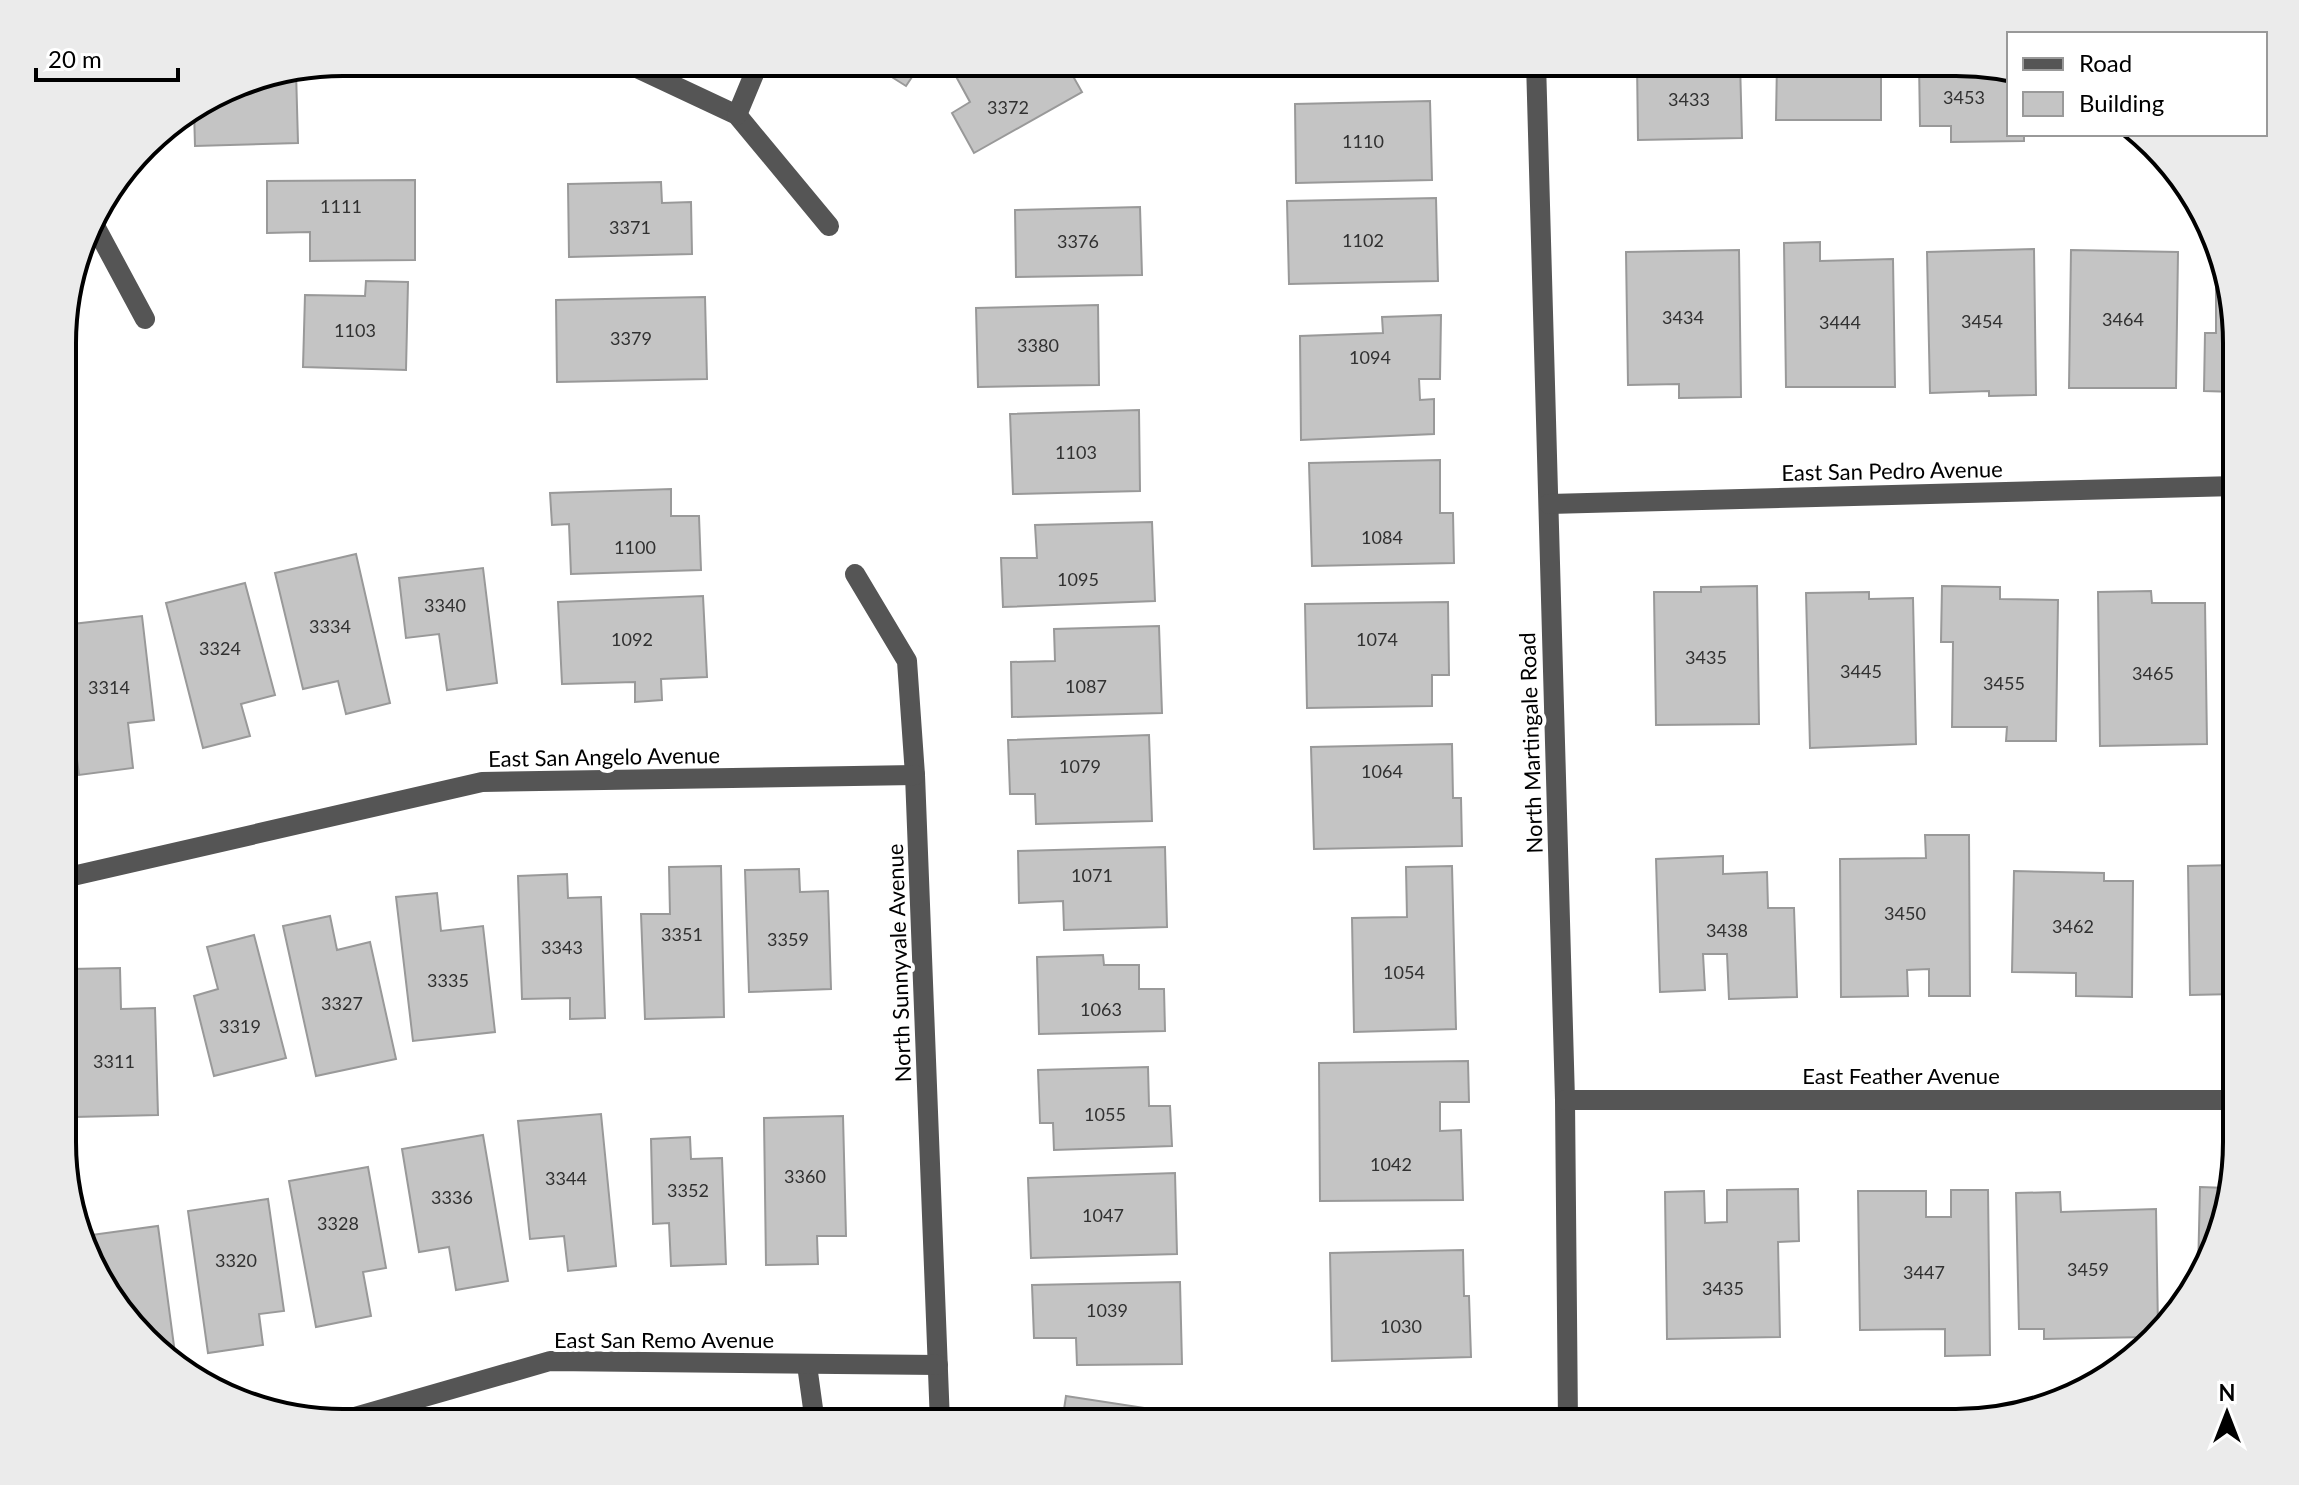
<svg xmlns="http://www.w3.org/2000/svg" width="2299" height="1485" font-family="Lato,sans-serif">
<rect width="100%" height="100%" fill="#fff"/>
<g fill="#c4c4c4" stroke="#999" stroke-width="2">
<path d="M 868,62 L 922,62 L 906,86 Z"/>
<path d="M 964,62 L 1065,62 L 1082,92 L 974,153 L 952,113 L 970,102 L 952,69 Z"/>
<path d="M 1283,62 L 1436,62 L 1436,65 L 1283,68 Z"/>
<path d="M 1637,62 L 1740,62 L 1742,138 L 1638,140 Z"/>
<path d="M 1777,62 L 1881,62 L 1881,120 L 1776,120 Z"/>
<path d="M 1919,62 L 1957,62 L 2009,71 L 2009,134 L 2024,134 L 2024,141 L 1951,142 L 1951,126 L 1920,126 Z"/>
<path d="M 296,71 L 298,143 L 195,146 L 194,109 L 236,83 Z"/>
<path d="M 1430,101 L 1432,180 L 1296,183 L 1295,104 Z"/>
<path d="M 415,180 L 415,260 L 310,261 L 310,232 L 267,233 L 267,181 Z"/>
<path d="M 661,182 L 662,203 L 691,202 L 692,254 L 569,257 L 568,184 Z"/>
<path d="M 1436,198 L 1438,281 L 1289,284 L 1287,201 Z"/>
<path d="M 1140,207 L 1142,275 L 1016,277 L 1015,210 Z"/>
<path d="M 1820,242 L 1820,261 L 1893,259 L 1895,387 L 1786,387 L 1784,243 Z"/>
<path d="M 2034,249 L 2036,395 L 1989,396 L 1989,391 L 1930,393 L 1927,252 Z"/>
<path d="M 1739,250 L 1741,397 L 1679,398 L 1679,384 L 1628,385 L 1626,252 Z"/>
<path d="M 2071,250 L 2178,252 L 2176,388 L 2069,388 Z"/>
<path d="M 2216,265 L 2218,265 L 2236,325 L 2236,392 L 2204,391 L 2205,333 L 2216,333 Z"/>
<path d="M 366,281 L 408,282 L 406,370 L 303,367 L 305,295 L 365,296 Z"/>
<path d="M 705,297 L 707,379 L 557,382 L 556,300 Z"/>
<path d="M 1098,305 L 1099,385 L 978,387 L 976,308 Z"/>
<path d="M 1441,315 L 1440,379 L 1419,379 L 1420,400 L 1434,399 L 1434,434 L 1301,440 L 1300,336 L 1383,333 L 1382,317 Z"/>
<path d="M 1139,410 L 1140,491 L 1013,494 L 1010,414 Z"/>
<path d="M 1440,460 L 1440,513 L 1453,513 L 1454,563 L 1312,566 L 1309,463 Z"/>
<path d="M 671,489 L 671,516 L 699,516 L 701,570 L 571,574 L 569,524 L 552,525 L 550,493 Z"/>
<path d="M 1152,522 L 1155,601 L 1003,607 L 1001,558 L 1037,558 L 1035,525 Z"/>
<path d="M 356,554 L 390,703 L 346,714 L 338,681 L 303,689 L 275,573 Z"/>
<path d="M 483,568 L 497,683 L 447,690 L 439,634 L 406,638 L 399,578 Z"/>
<path d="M 245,583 L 275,695 L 241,704 L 250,736 L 203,748 L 166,603 Z"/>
<path d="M 1757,586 L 1759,724 L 1656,725 L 1654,592 L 1701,592 L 1701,587 Z"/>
<path d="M 1942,586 L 2000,587 L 2000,599 L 2058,600 L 2056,741 L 2006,741 L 2007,727 L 1952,727 L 1953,642 L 1941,642 Z"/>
<path d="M 2151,591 L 2152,603 L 2205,603 L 2207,744 L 2100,746 L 2098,592 Z"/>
<path d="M 1869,592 L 1869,599 L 1913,598 L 1916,744 L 1810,748 L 1806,593 Z"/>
<path d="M 703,596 L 707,677 L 661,679 L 662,700 L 635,702 L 635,682 L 562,684 L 558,602 Z"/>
<path d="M 1448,602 L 1449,675 L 1432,675 L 1432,706 L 1307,708 L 1305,604 Z"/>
<path d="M 2227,611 L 2236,611 L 2236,745 L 2228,745 Z"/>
<path d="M 142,616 L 154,720 L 128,723 L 133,768 L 79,775 L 64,657 L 64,625 Z"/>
<path d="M 1159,626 L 1162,713 L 1012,717 L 1011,662 L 1055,661 L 1054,629 Z"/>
<path d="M 1149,735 L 1152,821 L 1036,824 L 1035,794 L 1010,794 L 1008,740 Z"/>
<path d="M 1452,744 L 1453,798 L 1461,798 L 1462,846 L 1314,849 L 1311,747 Z"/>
<path d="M 1925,835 L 1969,835 L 1970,996 L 1929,996 L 1929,969 L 1907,970 L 1908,996 L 1841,997 L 1840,859 L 1926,858 Z"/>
<path d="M 1165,847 L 1167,927 L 1064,930 L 1063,901 L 1019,903 L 1018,851 Z"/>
<path d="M 1723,856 L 1723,874 L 1767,872 L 1768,908 L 1794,908 L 1797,997 L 1729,999 L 1727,954 L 1703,954 L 1705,990 L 1660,992 L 1656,859 Z"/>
<path d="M 2236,865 L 2236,994 L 2190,995 L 2188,866 Z"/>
<path d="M 721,866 L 724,1017 L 645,1019 L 641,914 L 670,914 L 669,867 Z"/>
<path d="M 1452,866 L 1456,1029 L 1354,1032 L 1352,918 L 1407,917 L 1406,867 Z"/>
<path d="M 799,869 L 800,892 L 828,891 L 831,989 L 749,992 L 745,870 Z"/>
<path d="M 2014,871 L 2104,873 L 2104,881 L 2133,881 L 2132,997 L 2076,996 L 2076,973 L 2012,972 Z"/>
<path d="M 567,874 L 568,898 L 601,897 L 605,1018 L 570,1019 L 570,998 L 522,999 L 518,876 Z"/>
<path d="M 437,893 L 441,931 L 483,926 L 495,1032 L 413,1041 L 396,897 Z"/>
<path d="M 330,916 L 337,950 L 370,942 L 396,1059 L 316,1076 L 283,926 Z"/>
<path d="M 254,935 L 286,1058 L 214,1076 L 194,996 L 218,989 L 207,947 Z"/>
<path d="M 1103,955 L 1104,965 L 1139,965 L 1139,989 L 1164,989 L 1165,1031 L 1039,1034 L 1037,957 Z"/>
<path d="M 120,968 L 121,1009 L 155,1008 L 158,1115 L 74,1117 L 70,969 Z"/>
<path d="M 1468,1061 L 1469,1102 L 1440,1102 L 1440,1131 L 1461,1130 L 1463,1200 L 1320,1201 L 1319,1063 Z"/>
<path d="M 1148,1067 L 1149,1106 L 1170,1106 L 1172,1146 L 1054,1150 L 1053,1123 L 1040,1123 L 1038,1070 Z"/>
<path d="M 601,1114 L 616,1266 L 568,1271 L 564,1236 L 530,1239 L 518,1121 Z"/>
<path d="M 843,1116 L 846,1236 L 817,1236 L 818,1264 L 766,1265 L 764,1118 Z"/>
<path d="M 483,1135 L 508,1281 L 456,1290 L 449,1247 L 419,1252 L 402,1149 Z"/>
<path d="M 690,1137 L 691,1159 L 722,1158 L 726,1264 L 671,1266 L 669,1223 L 653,1224 L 651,1139 Z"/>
<path d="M 368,1167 L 386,1268 L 363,1272 L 371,1316 L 316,1327 L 289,1181 Z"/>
<path d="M 1175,1173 L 1177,1254 L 1031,1258 L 1028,1178 Z"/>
<path d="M 2200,1187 L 2227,1188 L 2198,1273 Z"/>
<path d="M 1798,1189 L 1799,1241 L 1778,1242 L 1780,1337 L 1667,1339 L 1665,1192 L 1704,1191 L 1705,1223 L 1727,1222 L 1727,1190 Z"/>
<path d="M 1951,1190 L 1988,1190 L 1990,1355 L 1945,1356 L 1945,1329 L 1860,1330 L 1858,1191 L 1926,1191 L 1926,1217 L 1951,1217 Z"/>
<path d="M 2060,1192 L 2061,1212 L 2156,1209 L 2158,1328 L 2148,1337 L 2044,1339 L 2044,1329 L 2019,1329 L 2016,1193 Z"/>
<path d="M 268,1199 L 284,1311 L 259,1314 L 263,1345 L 208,1353 L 188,1211 Z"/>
<path d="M 158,1226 L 176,1361 L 173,1361 L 100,1283 L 84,1236 Z"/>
<path d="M 1463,1250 L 1464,1296 L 1469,1296 L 1471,1357 L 1332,1361 L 1330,1253 Z"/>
<path d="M 1180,1282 L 1182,1364 L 1077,1365 L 1076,1338 L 1034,1338 L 1032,1285 Z"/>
<path d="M 1066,1396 L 1184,1414 L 1182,1423 L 1062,1423 Z"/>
<path d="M 1475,1410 L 1476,1423 L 1329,1423 L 1329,1413 Z"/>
</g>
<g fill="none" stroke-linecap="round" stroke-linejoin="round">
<g stroke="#555" stroke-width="20">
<path d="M 624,62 L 737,115 L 829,226"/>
<path d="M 1536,62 L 1565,1100 L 1568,1423"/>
<path d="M 737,115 L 759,62"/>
<path d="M 95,213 L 95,226 L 145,319"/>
<path d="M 1549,504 L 2236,486"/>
<path d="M 855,574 L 907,661 L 915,775 L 940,1423"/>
<path d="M 64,878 L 482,782 L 915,775"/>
<path d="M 1565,1100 L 2236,1100"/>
<path d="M 807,1365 L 815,1423"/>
<path d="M 337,1422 L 550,1361 L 938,1365"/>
</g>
</g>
<g text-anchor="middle" stroke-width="8" stroke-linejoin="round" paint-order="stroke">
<g font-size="18" fill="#313131">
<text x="1964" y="104">3453</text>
<text x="1689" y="106">3433</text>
<text x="1008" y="114">3372</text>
<text x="1363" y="148">1110</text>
<text x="341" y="213">1111</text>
<text x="630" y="234">3371</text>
<text x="1363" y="247">1102</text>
<text x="1078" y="248">3376</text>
<text x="1683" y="324">3434</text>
<text x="2123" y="326">3464</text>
<text x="1982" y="328">3454</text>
<text x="1840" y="329">3444</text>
<text x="355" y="337">1103</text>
<text x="631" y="345">3379</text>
<text x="1038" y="352">3380</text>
<text x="1370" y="364">1094</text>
<text x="1076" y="459">1103</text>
<text x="1382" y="544">1084</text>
<text x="635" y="554">1100</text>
<text x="1078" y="586">1095</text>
<text x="445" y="612">3340</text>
<text x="330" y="633">3334</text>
<text x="632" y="646">1092</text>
<text x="1377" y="646">1074</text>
<text x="220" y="655">3324</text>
<text x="1706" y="664">3435</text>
<text x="1861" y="678">3445</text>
<text x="2153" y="680">3465</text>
<text x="2004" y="690">3455</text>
<text x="1086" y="693">1087</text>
<text x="109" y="694">3314</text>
<text x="1080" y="773">1079</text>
<text x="1382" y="778">1064</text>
<text x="1092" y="882">1071</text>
<text x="1905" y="920">3450</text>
<text x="2073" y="933">3462</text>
<text x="1727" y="937">3438</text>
<text x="682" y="941">3351</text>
<text x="788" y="946">3359</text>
<text x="562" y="954">3343</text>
<text x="1404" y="979">1054</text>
<text x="448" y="987">3335</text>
<text x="342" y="1010">3327</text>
<text x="1101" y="1016">1063</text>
<text x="240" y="1033">3319</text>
<text x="114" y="1068">3311</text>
<text x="1105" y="1121">1055</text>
<text x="1391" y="1171">1042</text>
<text x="805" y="1183">3360</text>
<text x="566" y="1185">3344</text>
<text x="688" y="1197">3352</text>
<text x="452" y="1204">3336</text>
<text x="1103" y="1222">1047</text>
<text x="338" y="1230">3328</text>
<text x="236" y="1267">3320</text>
<text x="2088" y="1276">3459</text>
<text x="1924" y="1279">3447</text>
<text x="1723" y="1295">3435</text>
<text x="1107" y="1317">1039</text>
<text x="1401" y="1333">1030</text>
</g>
<g font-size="22" fill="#000" stroke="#fff">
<text transform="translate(1892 471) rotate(-1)" y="8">East San Pedro Avenue</text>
<text transform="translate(1531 743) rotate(-92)" y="8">North Martingale Road</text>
<text transform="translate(604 757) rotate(-1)" y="8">East San Angelo Avenue</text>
<text transform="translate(899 963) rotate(-92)" y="8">North Sunnyvale Avenue</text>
<text x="1901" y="1084">East Feather Avenue</text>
<text x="664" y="1348">East San Remo Avenue</text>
</g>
</g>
<path d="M0 0H2299V1485H0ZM343 76H1956A267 267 0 0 1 2223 343V1142A267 267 0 0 1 1956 1409H343A267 267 0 0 1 76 1142V343A267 267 0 0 1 343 76Z" fill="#ebebeb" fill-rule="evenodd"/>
<path fill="none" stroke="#000" stroke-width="4" d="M343 76H1956A267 267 0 0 1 2223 343V1142A267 267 0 0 1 1956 1409H343A267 267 0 0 1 76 1142V343A267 267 0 0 1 343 76Z"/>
<rect x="2007" y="32" width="260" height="104" fill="#ffffff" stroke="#999999" stroke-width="2"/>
<rect x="2023" y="58" width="40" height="12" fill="#555555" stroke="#999999" stroke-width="2"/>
<text x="2079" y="72" font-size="24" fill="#000000">Road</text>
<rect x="2023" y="92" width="40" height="24" fill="#c4c4c4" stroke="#999999" stroke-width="2"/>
<text x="2079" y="112" font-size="24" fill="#000000">Building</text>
<g transform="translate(2227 1413)" stroke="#ffffff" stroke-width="6" paint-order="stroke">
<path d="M0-6L14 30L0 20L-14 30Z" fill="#000000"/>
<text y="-12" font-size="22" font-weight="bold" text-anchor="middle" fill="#000000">N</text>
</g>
<path d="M36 68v12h142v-12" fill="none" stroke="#000000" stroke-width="4"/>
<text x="48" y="68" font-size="24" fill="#000000" stroke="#ffffff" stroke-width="6" paint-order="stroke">20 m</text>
</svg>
